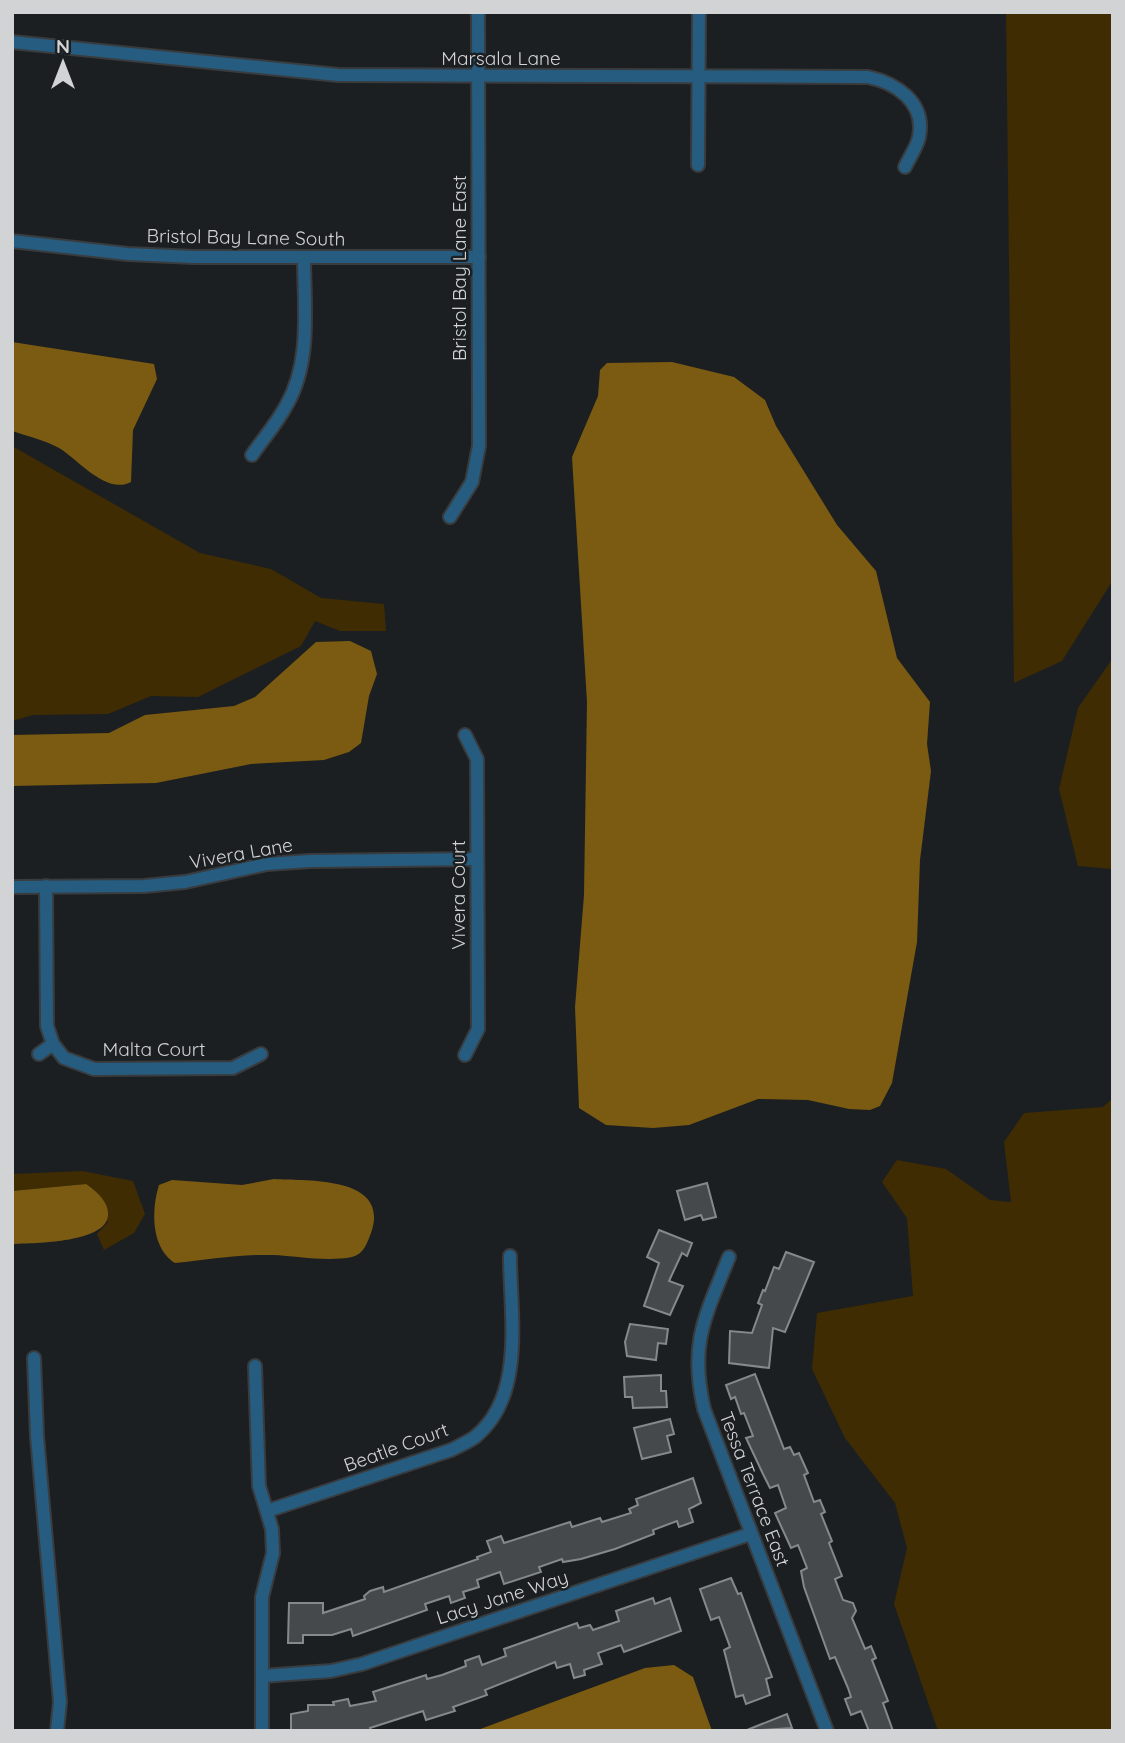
<svg xmlns="http://www.w3.org/2000/svg" width="1125" height="1743" font-family="Quicksand,sans-serif">
<rect width="100%" height="100%" fill="#1c1f21"/>
<g fill="#3f2c02">
<path d="M 1006,12 L 1113,12 L 1113,580 L 1062,661 L 1014,683 Z"/>
<path d="M 12,446 L 200,553 L 271,569 L 321,598 L 384,604 L 386,631 L 340,631 L 315,621 L 301,646 L 198,697 L 151,696 L 108,714 L 33,715 L 12,721 Z"/>
<path d="M 1113,658 L 1113,869 L 1078,866 L 1059,789 L 1078,708 Z"/>
<path d="M 1113,1098 L 1113,1731 L 938,1731 L 894,1604 L 907,1548 L 895,1503 L 845,1438 L 812,1369 L 817,1313 L 913,1296 L 907,1218 L 882,1182 L 897,1160 L 946,1169 L 990,1200 L 1011,1202 L 1004,1142 L 1024,1113 L 1103,1107 Z"/>
<path d="M 82,1171 L 133,1181 L 145,1214 L 134,1233 L 104,1250 L 97,1234 L 108,1222 L 86,1184 L 12,1191 L 12,1174 Z"/>
</g>
<g fill="#7b5b11">
<path d="M 12,342 L 154,364 L 157,379 L 133,430 L 131,482 C 106,495 79,460 59,448 C 45,440 27,436 12,431 Z"/>
<path d="M 672,362 L 734,377 L 765,400 L 776,426 L 837,525 L 876,571 L 897,658 L 930,702 L 927,744 L 931,771 L 920,860 L 917,942 L 892,1083 L 880,1106 L 870,1110 L 849,1109 L 808,1100 L 758,1099 L 689,1125 L 653,1128 L 606,1125 L 579,1108 L 575,1007 L 584,895 L 587,702 L 572,457 L 598,396 L 600,370 L 607,363 Z"/>
<path d="M 350,641 L 371,651 L 377,674 L 369,696 L 361,743 L 349,752 L 324,760 L 251,764 L 156,783 L 12,786 L 12,735 L 109,733 L 145,715 L 234,706 L 255,697 L 316,642 Z"/>
<path d="M 274,1179 C 308,1181 391,1176 371,1233 C 367,1243 364,1254 352,1257 C 326,1262 298,1256 272,1255 C 240,1254 207,1260 175,1263 C 151,1248 151,1210 159,1185 L 172,1180 L 242,1185 Z"/>
<path d="M 86,1184 C 95,1190 108,1201 108,1213 C 110,1243 35,1243 12,1244 L 12,1191 Z"/>
<path d="M 674,1665 L 693,1677 L 712,1731 L 475,1731 L 645,1668 Z"/>
</g>
<g fill="#46494b" stroke="#85898b" stroke-width="2">
<path d="M 707,1183 L 716,1217 L 703,1220 L 701,1215 L 685,1220 L 677,1191 Z"/>
<path d="M 659,1230 L 692,1243 L 687,1256 L 682,1253 L 669,1281 L 683,1286 L 670,1315 L 644,1306 L 659,1263 L 647,1257 Z"/>
<path d="M 786,1252 L 814,1262 L 785,1332 L 773,1328 L 769,1368 L 729,1363 L 730,1331 L 752,1333 L 762,1305 L 758,1303 L 763,1290 L 765,1291 L 774,1267 L 779,1269 Z"/>
<path d="M 630,1324 L 668,1329 L 666,1344 L 658,1343 L 656,1360 L 627,1356 L 625,1342 Z"/>
<path d="M 755,1374 L 784,1449 L 790,1447 L 794,1455 L 799,1453 L 808,1473 L 804,1475 L 814,1502 L 820,1500 L 825,1512 L 821,1514 L 832,1541 L 829,1543 L 842,1576 L 835,1579 L 843,1600 L 853,1603 L 856,1611 L 852,1618 L 865,1649 L 871,1646 L 876,1658 L 872,1660 L 888,1701 L 883,1703 L 893,1731 L 869,1731 L 861,1711 L 851,1715 L 845,1699 L 851,1697 L 848,1688 L 835,1657 L 830,1659 L 804,1587 L 801,1571 L 807,1568 L 798,1545 L 791,1548 L 775,1513 L 786,1508 L 778,1485 L 770,1488 L 763,1474 L 746,1438 L 753,1436 L 744,1413 L 741,1414 L 735,1397 L 731,1399 L 726,1385 Z"/>
<path d="M 661,1375 L 661,1391 L 666,1391 L 667,1407 L 633,1408 L 632,1397 L 625,1397 L 624,1377 Z"/>
<path d="M 670,1419 L 674,1434 L 667,1436 L 671,1452 L 642,1459 L 634,1428 Z"/>
<path d="M 693,1478 L 701,1503 L 689,1509 L 693,1522 L 679,1527 L 677,1521 L 653,1530 L 654,1534 L 615,1549 L 581,1559 L 563,1562 L 562,1559 L 539,1567 L 541,1572 L 504,1584 L 500,1572 L 477,1580 L 479,1587 L 463,1592 L 465,1598 L 451,1603 L 449,1596 L 425,1604 L 427,1610 L 353,1636 L 351,1629 L 332,1635 L 303,1635 L 303,1643 L 288,1643 L 289,1603 L 323,1603 L 323,1613 L 365,1599 L 364,1596 L 370,1591 L 383,1587 L 384,1592 L 478,1559 L 477,1557 L 491,1552 L 487,1541 L 501,1536 L 504,1543 L 570,1522 L 572,1527 L 600,1518 L 602,1522 L 631,1513 L 629,1509 L 638,1505 L 636,1499 Z"/>
<path d="M 731,1578 L 738,1594 L 741,1593 L 772,1677 L 766,1679 L 770,1695 L 746,1704 L 743,1695 L 736,1697 L 724,1650 L 730,1647 L 719,1617 L 711,1620 L 700,1589 Z"/>
<path d="M 653,1598 L 655,1604 L 670,1598 L 681,1631 L 624,1652 L 621,1645 L 598,1653 L 602,1664 L 584,1670 L 585,1675 L 574,1678 L 570,1664 L 557,1668 L 555,1662 L 485,1690 L 487,1695 L 453,1707 L 455,1711 L 426,1720 L 423,1711 L 370,1728 L 371,1731 L 291,1731 L 291,1714 L 308,1711 L 308,1705 L 334,1705 L 333,1702 L 348,1699 L 350,1706 L 376,1701 L 373,1692 L 426,1675 L 427,1679 L 442,1675 L 466,1666 L 465,1661 L 479,1656 L 482,1665 L 506,1656 L 504,1649 L 577,1623 L 579,1628 L 590,1625 L 593,1630 L 619,1621 L 616,1611 Z"/>
<path d="M 787,1714 L 792,1728 L 747,1731 L 747,1730 Z"/>
</g>
<g fill="none" stroke-linecap="round" stroke-linejoin="round">
<defs>
<g id="minor">
<path d="M 12,42 L 338,75 L 868,77 C 896,83 926,102 919,137 C 917,147 909,158 905,167"/>
<path d="M 698,165 L 699,12"/>
<path d="M 12,241 L 128,254 L 194,257 L 479,257"/>
<path d="M 252,455 C 263,439 277,423 286,406 C 312,362 304,306 304,257"/>
<path d="M 450,517 L 472,482 L 479,446 L 478,12"/>
<path d="M 465,735 L 477,759 L 478,1029 L 465,1055"/>
<path d="M 46,886 L 47,1026 L 53,1044 L 64,1058 L 94,1069 L 233,1068 L 261,1054"/>
<path d="M 12,887 L 144,886 L 185,882 L 267,864 L 310,861 L 477,859"/>
<path d="M 39,1054 L 53,1044"/>
<path d="M 729,1257 C 705,1317 689,1343 704,1409 L 827,1731"/>
<path d="M 34,1358 L 37,1436 L 60,1702 L 57,1731"/>
<path d="M 255,1366 L 259,1486 L 272,1529 L 273,1553 L 262,1597 L 262,1731"/>
<path d="M 267,1511 L 451,1450 C 459,1446 468,1442 475,1437 C 526,1396 510,1314 510,1256"/>
<path d="M 262,1676 L 331,1671 L 362,1664 L 750,1534"/>
</g>
</defs>
<use href="#minor" stroke="#393c3e" stroke-width="16"/>
<use href="#minor" stroke="#265c7f" stroke-width="12"/>
</g>
<g text-anchor="middle" stroke-width="5" stroke-linejoin="round" paint-order="stroke">
<g font-size="19" fill="#d1d3d4" stroke="#1c1f21">
<text x="501" y="65">Marsala Lane</text>
<text transform="translate(246 237) rotate(1)" y="7">Bristol Bay Lane South</text>
<text transform="translate(459 268) rotate(-90)" y="7">Bristol Bay Lane East</text>
<text transform="translate(241 853) rotate(-10)" y="7">Vivera Lane</text>
<text transform="translate(458 895) rotate(-90)" y="7">Vivera Court</text>
<text x="154" y="1056">Malta Court</text>
<text transform="translate(396 1447) rotate(-20)" y="7">Beatle Court</text>
<text transform="translate(755 1489) rotate(69)" y="7">Tessa Terrace East</text>
<text transform="translate(502 1597) rotate(-18)" y="7">Lacy Jane Way</text>
</g>
</g>
<rect width="1125" height="1743" fill="none" stroke="#d1d3d4" stroke-width="28"/>
<g transform="translate(63 63)" stroke="#1c1f21" stroke-width="5" paint-order="stroke">
<path d="M0-5L12 26L0 18L-12 26Z" fill="#d1d3d4"/>
<text y="-10" font-size="19" font-weight="bold" text-anchor="middle" fill="#d1d3d4">N</text>
</g>
</svg>
